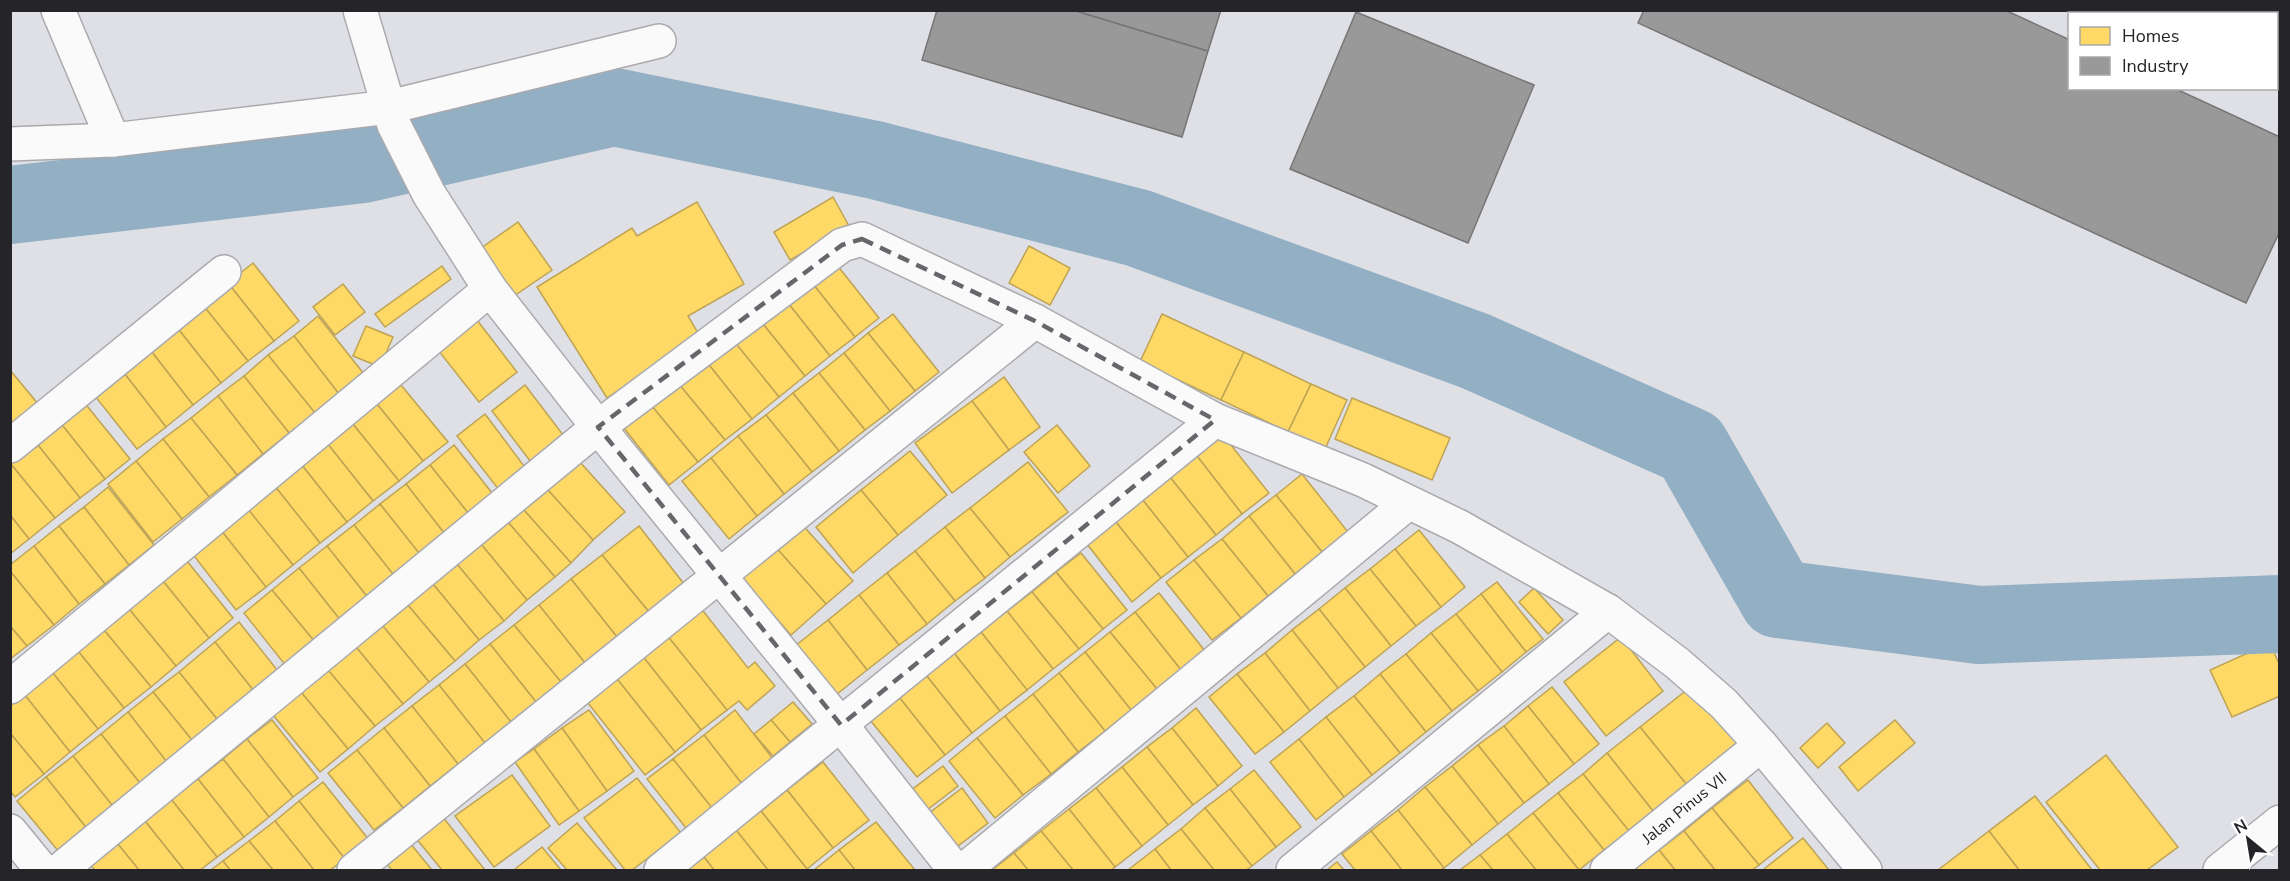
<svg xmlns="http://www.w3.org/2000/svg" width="2290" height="881" font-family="'Nunito Sans',sans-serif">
<rect width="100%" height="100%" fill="#dfe0e6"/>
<g fill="#ffd966" stroke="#bea354" stroke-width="1.5">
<path d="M 833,197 L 849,226 L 790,260 L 774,232 Z"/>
<path d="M 697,202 L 744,284 L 688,316 L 701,338 L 607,398 L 537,287 L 632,228 L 637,236 Z"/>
<path d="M 518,222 L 552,270 L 511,298 L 477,251 Z"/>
<path d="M 1029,246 L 1070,268 L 1050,305 L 1009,283 Z"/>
<path d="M 833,260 L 879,318 L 855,337 L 809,279 Z"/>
<path d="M 253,263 L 299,321 L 274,341 L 228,283 Z"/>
<path d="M 442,266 L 451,279 L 385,327 L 375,314 Z"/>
<path d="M 809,279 L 855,337 L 830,356 L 784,298 Z"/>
<path d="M 228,283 L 274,341 L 248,361 L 202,304 Z"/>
<path d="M 343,284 L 365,312 L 335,335 L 313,307 Z"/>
<path d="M 784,298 L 830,356 L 805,376 L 759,319 Z"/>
<path d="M 202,304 L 248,361 L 221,383 L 175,325 Z"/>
<path d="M 893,314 L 939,372 L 915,391 L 868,333 Z"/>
<path d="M 1162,314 L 1244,352 L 1221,400 L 1140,362 Z"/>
<path d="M 318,316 L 364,374 L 339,394 L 294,336 Z"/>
<path d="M 759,319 L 805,376 L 779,397 L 733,340 Z"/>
<path d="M 477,320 L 517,372 L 479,402 L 438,350 Z"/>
<path d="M 175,325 L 221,383 L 193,405 L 148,347 Z"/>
<path d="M 366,326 L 393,337 L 380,367 L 353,356 Z"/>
<path d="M 868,333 L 915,391 L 890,411 L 844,353 Z"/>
<path d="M 294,336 L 339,394 L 315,413 L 268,355 Z"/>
<path d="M 733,340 L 779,397 L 752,419 L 706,361 Z"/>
<path d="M 148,347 L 193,405 L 166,427 L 121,369 Z"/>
<path d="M 1244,352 L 1311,384 L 1288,432 L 1221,400 Z"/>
<path d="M 844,353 L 890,411 L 865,430 L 819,373 Z"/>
<path d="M 268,355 L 315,413 L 289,433 L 244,376 Z"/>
<path d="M 706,361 L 752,419 L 725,440 L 678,383 Z"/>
<path d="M 121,369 L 166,427 L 137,449 L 91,391 Z"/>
<path d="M 10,370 L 39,405 L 14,425 L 10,421 Z"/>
<path d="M 819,373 L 865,430 L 839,451 L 793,393 Z"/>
<path d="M 244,376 L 289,433 L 263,454 L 218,396 Z"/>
<path d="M 1004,377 L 1040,427 L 1009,450 L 972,401 Z"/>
<path d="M 678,383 L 725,440 L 698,462 L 651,405 Z"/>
<path d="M 1311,384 L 1347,400 L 1325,449 L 1288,432 Z"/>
<path d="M 401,385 L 448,442 L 423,461 L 377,404 Z"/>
<path d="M 525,385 L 567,440 L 534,466 L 492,411 Z"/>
<path d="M 793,393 L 839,451 L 812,472 L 766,415 Z"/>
<path d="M 218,396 L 263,454 L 237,475 L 191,418 Z"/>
<path d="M 1352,398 L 1450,438 L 1432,480 L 1335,439 Z"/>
<path d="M 83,401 L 130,459 L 105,479 L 59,421 Z"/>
<path d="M 972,401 L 1009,450 L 952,493 L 915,443 Z"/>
<path d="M 377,404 L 423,461 L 399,481 L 352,423 Z"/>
<path d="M 651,405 L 698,462 L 669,485 L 623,427 Z"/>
<path d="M 485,414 L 530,474 L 503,495 L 457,436 Z"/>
<path d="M 766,415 L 812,472 L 784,494 L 738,436 Z"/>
<path d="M 191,418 L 237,475 L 209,497 L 163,439 Z"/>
<path d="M 59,421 L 105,479 L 80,498 L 34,440 Z"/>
<path d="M 352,423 L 399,481 L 373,501 L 327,443 Z"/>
<path d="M 1057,425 L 1090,466 L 1058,493 L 1024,452 Z"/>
<path d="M 1223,435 L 1269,493 L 1242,514 L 1197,456 Z"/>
<path d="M 738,436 L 784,494 L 757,516 L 711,458 Z"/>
<path d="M 163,439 L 209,497 L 182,519 L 136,461 Z"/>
<path d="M 34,440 L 80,498 L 55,518 L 10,463 L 10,459 Z"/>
<path d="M 327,443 L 373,501 L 347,522 L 301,464 Z"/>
<path d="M 454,445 L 500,503 L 476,523 L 430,465 Z"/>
<path d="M 910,451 L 947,495 L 898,535 L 861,490 Z"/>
<path d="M 1197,456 L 1242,514 L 1216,535 L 1170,477 Z"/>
<path d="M 711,458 L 757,516 L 729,539 L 682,481 Z"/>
<path d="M 136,461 L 182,519 L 153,542 L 108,484 Z"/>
<path d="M 579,461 L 625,512 L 593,540 L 547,489 Z"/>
<path d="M 1028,462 L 1068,512 L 1010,557 L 970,508 Z"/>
<path d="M 10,463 L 55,518 L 29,539 L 10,515 Z"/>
<path d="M 301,464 L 347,522 L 320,543 L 274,485 Z"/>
<path d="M 430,465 L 476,523 L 451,542 L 406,484 Z"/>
<path d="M 1302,474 L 1348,532 L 1322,552 L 1276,495 Z"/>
<path d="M 1170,477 L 1216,535 L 1188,557 L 1142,499 Z"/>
<path d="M 406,484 L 451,542 L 426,562 L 380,504 Z"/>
<path d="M 274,485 L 320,543 L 293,565 L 247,508 Z"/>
<path d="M 108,487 L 154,545 L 129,565 L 84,507 Z"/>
<path d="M 547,489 L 593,540 L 571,563 L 523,509 Z"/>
<path d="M 861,490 L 898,535 L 853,573 L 816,527 Z"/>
<path d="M 1276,495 L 1322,552 L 1295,574 L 1249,516 Z"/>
<path d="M 1142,499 L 1188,557 L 1161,578 L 1115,521 Z"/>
<path d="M 380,504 L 426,562 L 400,583 L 354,525 Z"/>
<path d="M 84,507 L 129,565 L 105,584 L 59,526 Z"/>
<path d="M 247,508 L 293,565 L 266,587 L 220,529 Z"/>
<path d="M 970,508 L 1010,557 L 985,578 L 945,527 Z"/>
<path d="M 523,509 L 571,563 L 555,577 L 508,522 Z"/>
<path d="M 10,515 L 29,539 L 10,554 Z"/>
<path d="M 1249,516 L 1295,574 L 1268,596 L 1222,539 Z"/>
<path d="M 798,520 L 853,581 L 826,604 L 772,543 Z"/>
<path d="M 1115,521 L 1161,578 L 1132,602 L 1087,544 Z"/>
<path d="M 508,522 L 555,577 L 527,600 L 481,544 Z"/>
<path d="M 354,525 L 400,583 L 373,604 L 327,546 Z"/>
<path d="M 59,526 L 105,584 L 79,604 L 34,546 Z"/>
<path d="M 639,526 L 684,584 L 649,612 L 602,555 Z"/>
<path d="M 945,527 L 985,578 L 955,601 L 915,551 Z"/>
<path d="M 220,529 L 266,587 L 236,610 L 191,552 Z"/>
<path d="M 1419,530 L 1465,587 L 1441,607 L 1395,549 Z"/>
<path d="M 1222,539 L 1268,596 L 1241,618 L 1194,560 Z"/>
<path d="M 772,543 L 826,604 L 791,635 L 737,574 Z"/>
<path d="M 481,544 L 527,600 L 504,621 L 457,564 Z"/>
<path d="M 34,546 L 79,604 L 54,625 L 10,571 L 10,565 Z"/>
<path d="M 327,546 L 373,604 L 345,626 L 299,568 Z"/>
<path d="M 1395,549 L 1441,607 L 1416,626 L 1370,569 Z"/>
<path d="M 915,551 L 955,601 L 927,624 L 887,573 Z"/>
<path d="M 1081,553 L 1127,610 L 1103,629 L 1056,572 Z"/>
<path d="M 602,555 L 649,612 L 617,637 L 571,579 Z"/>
<path d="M 1194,560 L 1241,618 L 1212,640 L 1166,582 Z"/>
<path d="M 187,561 L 233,618 L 209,638 L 163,581 Z"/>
<path d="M 457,564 L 504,621 L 479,640 L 433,584 Z"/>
<path d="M 299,568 L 345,626 L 319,647 L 272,590 Z"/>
<path d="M 1370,569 L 1416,626 L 1391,646 L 1345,588 Z"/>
<path d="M 10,571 L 54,625 L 27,646 L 10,626 Z"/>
<path d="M 1056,572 L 1103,629 L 1079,649 L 1032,592 Z"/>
<path d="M 887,573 L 927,624 L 899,645 L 859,595 Z"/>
<path d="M 571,579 L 617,637 L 585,663 L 539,605 Z"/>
<path d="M 163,581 L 209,638 L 176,666 L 129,609 Z"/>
<path d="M 1497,582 L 1543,639 L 1526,652 L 1481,594 Z"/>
<path d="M 433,584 L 479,640 L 455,661 L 407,604 Z"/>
<path d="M 1345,588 L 1391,646 L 1365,667 L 1319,609 Z"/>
<path d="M 1534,588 L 1563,620 L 1548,634 L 1519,602 Z"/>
<path d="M 272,590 L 319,647 L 290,671 L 244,613 Z"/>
<path d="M 1032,592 L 1079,649 L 1053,669 L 1007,611 Z"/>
<path d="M 1159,593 L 1205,651 L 1181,670 L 1135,612 Z"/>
<path d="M 1481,594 L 1526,652 L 1502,672 L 1456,614 Z"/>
<path d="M 859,595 L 899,645 L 867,670 L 828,620 Z"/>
<path d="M 407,604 L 455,661 L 429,682 L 382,625 Z"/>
<path d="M 539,605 L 585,663 L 561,682 L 514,625 Z"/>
<path d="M 700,607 L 748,668 L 755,662 L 775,686 L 747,710 L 739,701 L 727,710 L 666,634 Z"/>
<path d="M 129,609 L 176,666 L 151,687 L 104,630 Z"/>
<path d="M 1319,609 L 1365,667 L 1338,688 L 1292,630 Z"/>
<path d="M 1007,611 L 1053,669 L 1027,690 L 981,632 Z"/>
<path d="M 1135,612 L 1181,670 L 1157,689 L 1110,632 Z"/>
<path d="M 1456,614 L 1502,672 L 1478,691 L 1431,633 Z"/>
<path d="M 828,620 L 867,670 L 831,699 L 791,649 Z"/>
<path d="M 239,622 L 285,680 L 261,700 L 215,642 Z"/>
<path d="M 382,625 L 429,682 L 403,704 L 356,647 Z"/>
<path d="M 514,625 L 561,682 L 536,702 L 490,644 Z"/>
<path d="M 10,626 L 27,646 L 10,659 Z"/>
<path d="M 104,630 L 151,687 L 124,708 L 78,651 Z"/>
<path d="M 1292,630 L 1338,688 L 1310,711 L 1265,653 Z"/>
<path d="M 981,632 L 1027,690 L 1000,711 L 954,653 Z"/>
<path d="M 1110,632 L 1157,689 L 1131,710 L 1085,652 Z"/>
<path d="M 1431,633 L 1478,691 L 1452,711 L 1406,654 Z"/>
<path d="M 666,634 L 727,710 L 701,730 L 641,654 Z"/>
<path d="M 1621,637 L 1663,691 L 1606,736 L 1564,682 Z"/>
<path d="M 215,642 L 261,700 L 225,729 L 179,672 Z"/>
<path d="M 2270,643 L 2280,666 L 2280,696 L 2232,717 L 2210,670 Z"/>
<path d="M 490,644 L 536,702 L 511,722 L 465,664 Z"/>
<path d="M 356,647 L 403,704 L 375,726 L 328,670 Z"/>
<path d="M 78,651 L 124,708 L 98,729 L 52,672 Z"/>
<path d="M 1085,652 L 1131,710 L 1105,731 L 1059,673 Z"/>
<path d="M 954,653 L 1000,711 L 972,733 L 926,675 Z"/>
<path d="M 1265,653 L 1310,711 L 1284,732 L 1237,674 Z"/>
<path d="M 641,654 L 701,730 L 675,752 L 614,675 Z"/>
<path d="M 1406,654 L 1452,711 L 1426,732 L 1380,674 Z"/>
<path d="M 465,664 L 511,722 L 485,743 L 439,685 Z"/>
<path d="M 328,670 L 375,726 L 348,749 L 301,692 Z"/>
<path d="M 52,672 L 98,729 L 70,752 L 24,694 Z"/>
<path d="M 179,672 L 225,729 L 200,750 L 153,692 Z"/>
<path d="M 1059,673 L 1105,731 L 1078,752 L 1033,694 Z"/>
<path d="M 1237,674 L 1284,732 L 1255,754 L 1209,697 Z"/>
<path d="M 1380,674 L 1426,732 L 1400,753 L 1354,696 Z"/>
<path d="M 614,675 L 675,752 L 645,775 L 584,698 Z"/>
<path d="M 926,675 L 972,733 L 945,755 L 899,697 Z"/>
<path d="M 439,685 L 485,743 L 458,764 L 412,706 Z"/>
<path d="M 1693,685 L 1739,743 L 1687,785 L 1640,727 Z"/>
<path d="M 1552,687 L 1599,744 L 1574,764 L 1528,706 Z"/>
<path d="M 153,692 L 200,750 L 173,770 L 128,712 Z"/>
<path d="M 301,692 L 348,749 L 320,772 L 273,715 Z"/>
<path d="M 24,694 L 70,752 L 44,774 L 10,733 L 10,705 Z"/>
<path d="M 1033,694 L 1078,752 L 1051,774 L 1005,716 Z"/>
<path d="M 1354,696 L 1400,753 L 1372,775 L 1326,717 Z"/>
<path d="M 899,697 L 945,755 L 917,777 L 870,720 Z"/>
<path d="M 793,702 L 812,724 L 790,742 L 771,720 Z"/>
<path d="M 412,706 L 458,764 L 430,786 L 384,728 Z"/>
<path d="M 1528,706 L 1574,764 L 1549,784 L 1504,726 Z"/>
<path d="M 1196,708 L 1242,766 L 1218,786 L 1172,728 Z"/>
<path d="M 589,710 L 634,771 L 607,791 L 562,728 Z"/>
<path d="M 735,710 L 773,759 L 742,784 L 704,735 Z"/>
<path d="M 128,712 L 173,770 L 147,792 L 101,734 Z"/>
<path d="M 1005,716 L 1051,774 L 1023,795 L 977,738 Z"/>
<path d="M 1326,717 L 1372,775 L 1344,797 L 1299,739 Z"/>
<path d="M 272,720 L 318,778 L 293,797 L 247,739 Z"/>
<path d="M 771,720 L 790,742 L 773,756 L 754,734 Z"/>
<path d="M 1895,720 L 1915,743 L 1858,791 L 1839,767 Z"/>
<path d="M 1827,723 L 1845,743 L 1818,768 L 1800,748 Z"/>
<path d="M 1504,726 L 1549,784 L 1524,803 L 1478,745 Z"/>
<path d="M 1640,727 L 1687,785 L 1653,811 L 1607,753 Z"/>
<path d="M 384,728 L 430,786 L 403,808 L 357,750 Z"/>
<path d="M 562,728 L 607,791 L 579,811 L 534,749 Z"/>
<path d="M 1172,728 L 1218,786 L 1193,805 L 1147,747 Z"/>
<path d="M 10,733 L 44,774 L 15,797 L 10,791 Z"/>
<path d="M 101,734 L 147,792 L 119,814 L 73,756 Z"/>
<path d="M 704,735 L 742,784 L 712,808 L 673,759 Z"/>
<path d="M 977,738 L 1023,795 L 995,818 L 949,761 Z"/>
<path d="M 247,739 L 293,797 L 269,817 L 223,759 Z"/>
<path d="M 1299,739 L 1344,797 L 1316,820 L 1270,762 Z"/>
<path d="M 1478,745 L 1524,803 L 1498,824 L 1452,766 Z"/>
<path d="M 1147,747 L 1193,805 L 1168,825 L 1122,767 Z"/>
<path d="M 534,749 L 579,811 L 559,825 L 515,762 Z"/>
<path d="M 357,750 L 403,808 L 374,830 L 328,773 Z"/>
<path d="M 1607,753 L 1653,811 L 1629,831 L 1583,774 Z"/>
<path d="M 2106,755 L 2178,847 L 2147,870 L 2100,870 L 2046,802 Z"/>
<path d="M 73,756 L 119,814 L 92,835 L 46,777 Z"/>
<path d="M 223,759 L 269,817 L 244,837 L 198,779 Z"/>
<path d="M 673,759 L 712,808 L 686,828 L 647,779 Z"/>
<path d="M 823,762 L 869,820 L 833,848 L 787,790 Z"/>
<path d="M 943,766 L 958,786 L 918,817 L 902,797 Z"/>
<path d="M 1452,766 L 1498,824 L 1472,845 L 1425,787 Z"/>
<path d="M 1122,767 L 1168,825 L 1142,846 L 1096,788 Z"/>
<path d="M 1254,770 L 1301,827 L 1276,847 L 1230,789 Z"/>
<path d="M 1583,774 L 1629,831 L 1604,850 L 1558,793 Z"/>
<path d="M 512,775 L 550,826 L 494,867 L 455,816 Z"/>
<path d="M 46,777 L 92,835 L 64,858 L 17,801 Z"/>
<path d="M 637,778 L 681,833 L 632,870 L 625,870 L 584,818 Z"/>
<path d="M 198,779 L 244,837 L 217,857 L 171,799 Z"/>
<path d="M 1748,780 L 1793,838 L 1759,865 L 1712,808 Z"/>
<path d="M 323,782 L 369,840 L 345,859 L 299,801 Z"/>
<path d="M 1425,787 L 1472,845 L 1444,868 L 1398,810 Z"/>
<path d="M 962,788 L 988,823 L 954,849 L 928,814 Z"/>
<path d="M 1096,788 L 1142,846 L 1115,867 L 1069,809 Z"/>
<path d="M 1230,789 L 1276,847 L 1252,866 L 1205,808 Z"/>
<path d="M 787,790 L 833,848 L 807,869 L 761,811 Z"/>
<path d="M 1558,793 L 1604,850 L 1579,870 L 1533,813 Z"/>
<path d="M 2035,796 L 2092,870 L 2019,870 L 1989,831 Z"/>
<path d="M 171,799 L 217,857 L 200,870 L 184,870 L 145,821 Z"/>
<path d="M 299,801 L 345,859 L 330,870 L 314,870 L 275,821 Z"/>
<path d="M 1205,808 L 1252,866 L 1246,870 L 1214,870 L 1181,829 Z"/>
<path d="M 1712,808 L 1759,865 L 1752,870 L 1715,870 L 1684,831 Z"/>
<path d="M 1069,809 L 1115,867 L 1111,870 L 1073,870 L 1041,831 Z"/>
<path d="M 1398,810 L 1444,868 L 1440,870 L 1402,870 L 1371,831 Z"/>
<path d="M 761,811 L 807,869 L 805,870 L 768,870 L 736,830 Z"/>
<path d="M 1533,813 L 1579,870 L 1536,870 L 1507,834 Z"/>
<path d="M 442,816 L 485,870 L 442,870 L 415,837 Z"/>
<path d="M 145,821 L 184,870 L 139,870 L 117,843 Z"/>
<path d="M 275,821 L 314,870 L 273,870 L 249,841 Z"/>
<path d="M 876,822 L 915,870 L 855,870 L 839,850 Z"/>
<path d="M 577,823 L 617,870 L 567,870 L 548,848 Z"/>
<path d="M 1181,829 L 1214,870 L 1171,870 L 1155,849 Z"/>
<path d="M 736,830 L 768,870 L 714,870 L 704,857 Z"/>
<path d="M 1041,831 L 1073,870 L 1028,870 L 1014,853 Z"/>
<path d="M 1371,831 L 1402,870 L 1355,870 L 1342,854 Z"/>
<path d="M 1684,831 L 1715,870 L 1675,870 L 1659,850 Z"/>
<path d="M 1989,831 L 2019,870 L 1938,870 Z"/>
<path d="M 1507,834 L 1536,870 L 1493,870 L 1480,855 Z"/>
<path d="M 1803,838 L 1829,870 L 1766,870 L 1764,869 Z"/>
<path d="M 249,841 L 273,870 L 230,870 L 223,861 Z"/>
<path d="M 117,843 L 139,870 L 95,870 L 90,865 Z"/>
<path d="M 410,843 L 432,870 L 392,870 L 386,863 Z"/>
<path d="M 542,847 L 561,870 L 514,870 Z"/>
<path d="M 1155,849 L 1171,870 L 1128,870 Z"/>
<path d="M 839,850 L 855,870 L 814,870 Z"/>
<path d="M 1659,850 L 1675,870 L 1633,870 Z"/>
<path d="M 1014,853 L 1028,870 L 992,870 Z"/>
<path d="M 1480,855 L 1493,870 L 1460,870 Z"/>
<path d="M 704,857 L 714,870 L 687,870 Z"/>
<path d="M 223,861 L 230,870 L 211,870 Z"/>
<path d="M 1337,862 L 1344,870 L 1327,870 Z"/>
</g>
<g fill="#999" stroke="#767677" stroke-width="1.5">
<path d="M 937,10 L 1073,10 L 1208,51 L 1182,137 L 922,60 Z"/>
<path d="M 1073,10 L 1221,10 L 1208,51 Z"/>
<path d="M 1644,10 L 2005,10 L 2070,40 L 2070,88 L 2174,88 L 2280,137 L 2280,231 L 2246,303 L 1638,23 Z"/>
<path d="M 1356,12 L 1534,85 L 1468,243 L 1290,169 Z"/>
</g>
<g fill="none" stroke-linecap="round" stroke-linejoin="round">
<path stroke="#93afc4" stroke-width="78" d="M 10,205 L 363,164 L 614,107 L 875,160 L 1138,228 L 1475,351 L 1691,447 L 1778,599 L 1979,625 L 2280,614"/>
<defs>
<g id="minor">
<path d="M 58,10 L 113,140"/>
<path d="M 360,10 L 394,125 L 429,194 L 490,289 L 598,427 L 841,725 L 955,870"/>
<path d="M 2198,10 L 2205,14"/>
<path d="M 2276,45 L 2280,47"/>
<path d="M 10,144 L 113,140 L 389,107 L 659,41"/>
<path d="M 10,446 L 224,272"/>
<path d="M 10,687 L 490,289"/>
<path d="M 10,831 L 42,870"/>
<path d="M 60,870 L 598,427 L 842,245 L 862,239 L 1035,321 L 1215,420 L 1363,480 L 1460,527 L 1608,611 L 1677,663 L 1724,704 L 1761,745 L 1865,870"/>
<path d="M 354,870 L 1035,321"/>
<path d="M 661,870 L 1215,420"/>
<path d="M 964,870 L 1408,503"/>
<path d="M 1293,870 L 1608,611"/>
<path id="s1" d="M 1607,870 L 1761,745"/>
<path d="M 2220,870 L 2280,822"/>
</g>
</defs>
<use href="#minor" stroke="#aaaaae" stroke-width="36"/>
<use href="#minor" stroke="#fafafb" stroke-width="33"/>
</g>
<path fill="none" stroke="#66666b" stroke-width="4.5" stroke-dasharray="12 8" stroke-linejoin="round" d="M 862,239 L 1035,321 L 1215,420 L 841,725 L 598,427 L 842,245 Z"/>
<g text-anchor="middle" stroke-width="6" stroke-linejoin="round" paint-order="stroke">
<g font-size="16" fill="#252529" stroke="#fff">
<text dy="6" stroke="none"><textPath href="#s1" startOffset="99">Jalan Pinus VII</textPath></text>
</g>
</g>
<rect width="2290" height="881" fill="none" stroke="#252529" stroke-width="24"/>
<rect x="2068" y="12" width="210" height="78" fill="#ffffff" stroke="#a8a8a9" stroke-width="1.5"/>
<rect x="2080" y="27" width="30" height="18" fill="#ffd966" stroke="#a8a8a9" stroke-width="1.5"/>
<text x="2122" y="42" font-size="18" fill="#252529">Homes</text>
<rect x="2080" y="57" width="30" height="18" fill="#999999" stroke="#a8a8a9" stroke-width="1.5"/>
<text x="2122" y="72" font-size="18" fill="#252529">Industry</text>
<g transform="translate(2248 839) rotate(330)" stroke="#ffffff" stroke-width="4.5" paint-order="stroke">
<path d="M0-4.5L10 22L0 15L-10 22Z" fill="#252529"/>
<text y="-9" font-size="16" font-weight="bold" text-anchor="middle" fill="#252529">N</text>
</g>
</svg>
